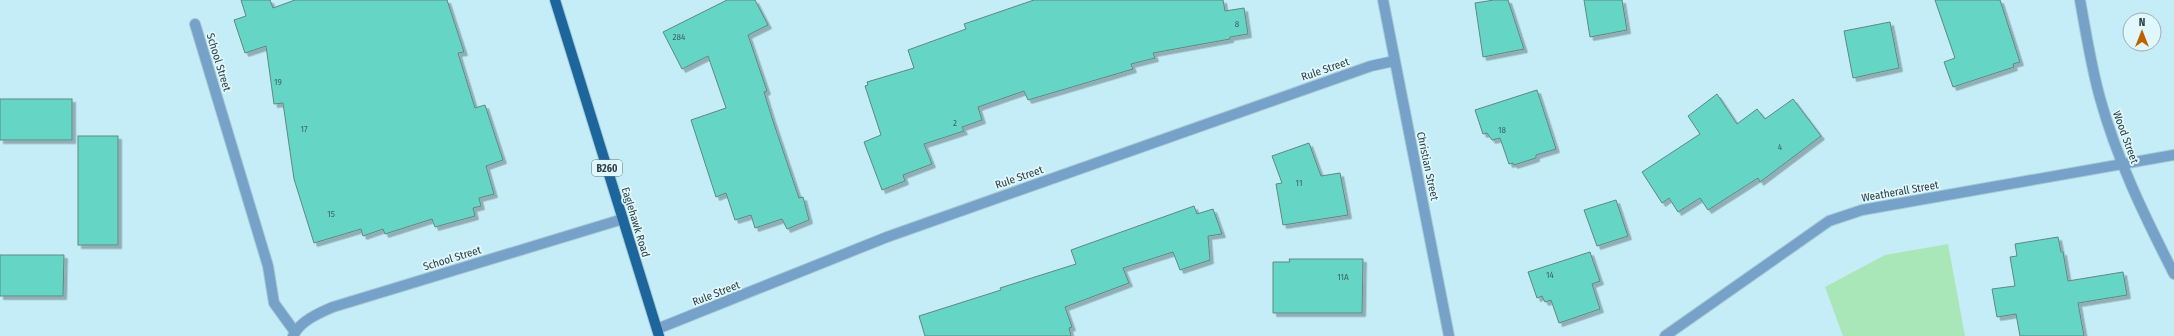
<svg xmlns="http://www.w3.org/2000/svg" width="2174" height="336" font-family="'Fira Sans Condensed',sans-serif">
<defs>
<filter id="shadow"><feDropShadow dx="3.5" dy="3.5" stdDeviation="0" flood-color="#0004"/></filter>
</defs>
<rect width="100%" height="100%" fill="#c5edf7"/>
<path fill="#aae7b8" d="M 1948,244 L 1965,336 L 1843,336 L 1825,287 L 1885,255 Z"/>
<g fill="#65d6c6" stroke="#608780" filter="url(#shadow)">
<path d="M 241,0 L 270,0 L 273,8 L 295,0 L 447,0 L 464,52 L 458,53 L 475,108 L 485,105 L 503,160 L 486,166 L 494,194 L 479,198 L 481,206 L 473,208 L 475,216 L 435,227 L 432,219 L 385,234 L 383,229 L 363,236 L 361,229 L 314,243 L 294,179 L 283,103 L 274,104 L 266,46 L 245,53 L 234,20 L 246,16 Z"/>
<path d="M 727,0 L 755,0 L 768,25 L 748,35 L 767,91 L 764,92 L 772,118 L 799,198 L 803,197 L 809,220 L 787,229 L 782,219 L 755,228 L 751,215 L 735,220 L 726,193 L 716,197 L 691,120 L 726,108 L 708,56 L 682,69 L 663,32 Z"/>
<path d="M 1034,0 L 1223,0 L 1225,11 L 1244,8 L 1248,34 L 1230,37 L 1230,39 L 1153,53 L 1155,58 L 1131,64 L 1133,69 L 1028,100 L 1024,91 L 978,107 L 982,120 L 962,127 L 964,131 L 924,144 L 932,164 L 903,175 L 905,181 L 882,190 L 864,142 L 881,135 L 865,86 L 868,85 L 867,82 L 914,68 L 908,50 L 966,29 L 964,24 Z"/>
<path d="M 1494,0 L 1508,0 L 1524,49 L 1483,57 L 1475,3 Z"/>
<path d="M 1584,0 L 1622,0 L 1627,30 L 1590,37 Z"/>
<path d="M 1935,0 L 2000,0 L 2020,62 L 2013,64 L 2014,67 L 1953,87 L 1944,62 L 1955,58 Z"/>
<path d="M 1890,22 L 1899,68 L 1853,78 L 1844,31 Z"/>
<path d="M 1537,90 L 1556,149 L 1536,155 L 1536,158 L 1514,165 L 1513,163 L 1509,164 L 1500,138 L 1492,140 L 1487,133 L 1483,134 L 1475,110 Z"/>
<path d="M 1717,94 L 1737,124 L 1757,109 L 1765,119 L 1793,99 L 1821,136 L 1760,182 L 1758,178 L 1708,210 L 1700,198 L 1678,212 L 1669,198 L 1662,203 L 1642,172 L 1700,134 L 1688,116 Z"/>
<rect x="0" y="99" width="72" height="41"/>
<rect x="78" y="136" width="40" height="109"/>
<path d="M 1309,143 L 1321,176 L 1340,173 L 1348,215 L 1283,225 L 1276,184 L 1282,183 L 1272,156 Z"/>
<path d="M 1616,200 L 1628,236 L 1597,246 L 1584,210 Z"/>
<path d="M 1194,206 L 1197,214 L 1213,209 L 1222,234 L 1208,236 L 1210,260 L 1180,270 L 1173,252 L 1123,268 L 1129,283 L 1065,307 L 1072,327 L 1069,328 L 1071,336 L 925,336 L 919,316 L 1001,290 L 1000,288 L 1076,264 L 1071,250 Z"/>
<path d="M 2058,237 L 2061,252 L 2063,252 L 2068,281 L 2123,272 L 2127,295 L 2078,303 L 2084,336 L 2020,336 L 2016,314 L 1997,317 L 1992,289 L 2015,286 L 2010,257 L 2017,256 L 2015,244 Z"/>
<path d="M 1590,252 L 1600,281 L 1592,284 L 1600,309 L 1559,323 L 1551,300 L 1545,302 L 1542,296 L 1537,298 L 1528,272 Z"/>
<path d="M 0,255 L 64,255 L 63,296 L 0,296 Z"/>
<path d="M 1289,259 L 1363,259 L 1362,313 L 1273,313 L 1273,262 L 1290,262 Z"/>
</g>
<g fill="none" stroke-linecap="round" stroke-linejoin="round">
<defs>
<path id="lane" d="M 195,24 L 268,266 L 274,303 L 295,332"/>
<g id="street">
<path d="M 1383,0 L 1449,336"/>
<path d="M 2080,0 C 2086,33 2091,66 2100,98 C 2117,160 2145,217 2174,274"/>
<path d="M 657,329 L 887,237 L 1371,66 L 1394,61"/>
<path d="M 293,336 C 300,321 319,313 333,307 L 623,219"/>
<path d="M 1665,336 L 1829,221 L 1862,210 L 2174,155"/>
</g>
<path id="primary" d="M 555,0 L 659,336"/>
</defs>
<use href="#lane" stroke="#a7cad3" stroke-width="12"/>
<use href="#street" stroke="#a7cad3" stroke-width="12"/>
<use href="#primary" stroke="#a7cad3" stroke-width="12"/>
<use href="#lane" stroke="#76a1c9" stroke-width="10"/>
<use href="#street" stroke="#76a1c9" stroke-width="10"/>
<use href="#primary" stroke="#1c659d" stroke-width="10"/>
</g>
<g text-anchor="middle" stroke-width="3.5" stroke-linejoin="round" paint-order="stroke">
<g font-size="9" fill="#3c6564">
<text x="1237" y="27">8</text>
<text x="679" y="40">284</text>
<text x="278" y="85">19</text>
<text x="955" y="126">2</text>
<text x="304" y="132">17</text>
<text x="1502" y="133">18</text>
<text x="1780" y="150">4</text>
<text x="1299" y="186">11</text>
<text x="331" y="217">15</text>
<text x="1550" y="278">14</text>
<text x="1343" y="280">11A</text>
</g>
<rect fill="#dff7fd" stroke="#64767b" stroke-width="1" x="592" y="160" width="30" height="16" rx="3"/>
<g font-size="10" font-weight="bold" fill="#2f3f43">
<text x="607" y="172">B260</text>
</g>
<g font-size="11" fill="#2f3f43" stroke="#dff7fd">
<text transform="translate(219 62) rotate(73)" y="4">School Street</text>
<text transform="translate(1325 69) rotate(-19)" y="4">Rule Street</text>
<text transform="translate(2126 137) rotate(70)" y="4">Wood Street</text>
<text transform="translate(1428 166) rotate(78)" y="4">Christian Street</text>
<text transform="translate(1019 177) rotate(-19)" y="4">Rule Street</text>
<text transform="translate(1900 191) rotate(-10)" y="4">Weatherall Street</text>
<text transform="translate(636 222) rotate(73)" y="4">Eaglehawk Road</text>
<text transform="translate(452 258) rotate(-17)" y="4">School Street</text>
<text transform="translate(716 293) rotate(-21)" y="4">Rule Street</text>
</g>
</g>
<g transform="translate(2142 32)"><circle r="19" fill="#dff7fd" stroke="#99adb3"/>
<path d="M0-3L7 15L0 10L-7 15Z" fill="#bc6201"/>
<text y="-6" font-size="11" font-weight="bold" text-anchor="middle" fill="#2f3f43">N</text>
</g>
</svg>
